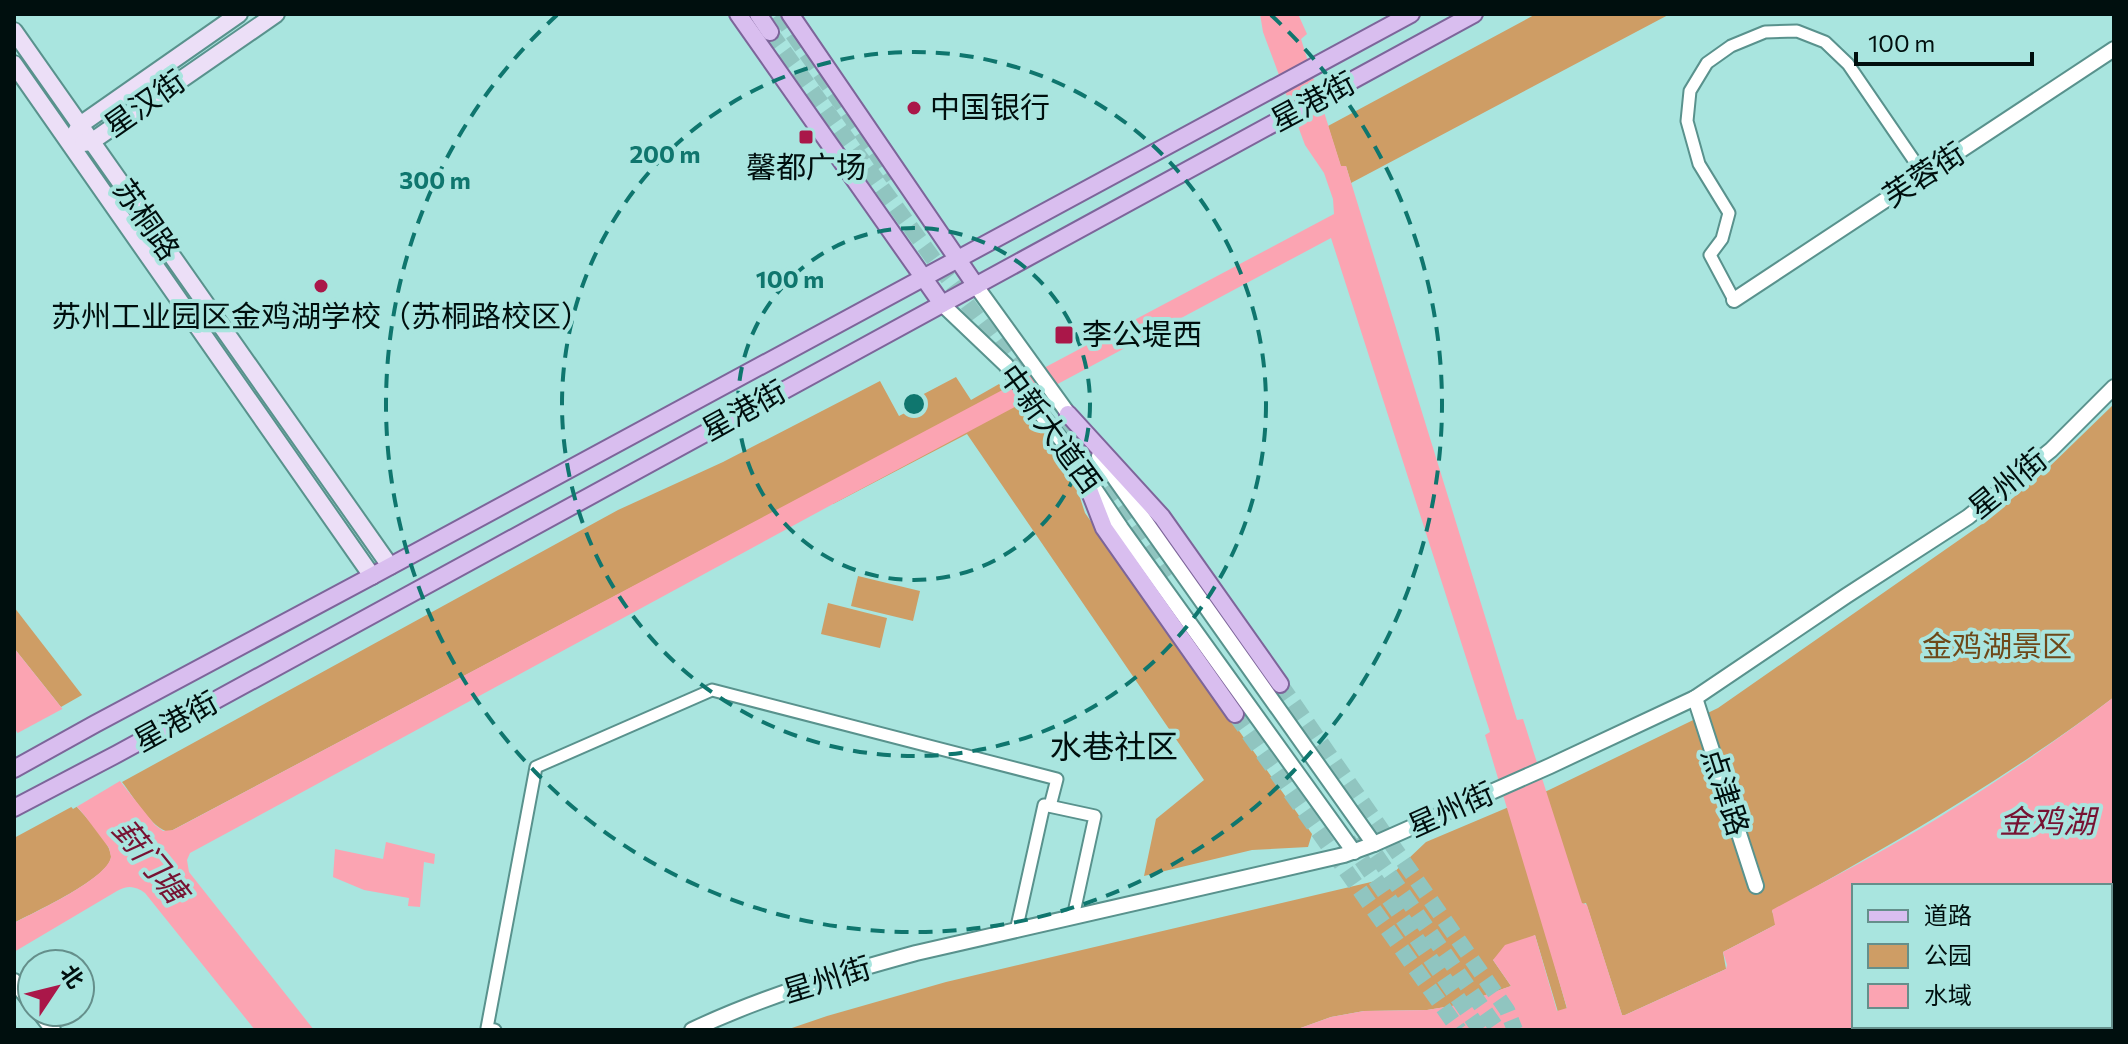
<svg xmlns="http://www.w3.org/2000/svg" width="2128" height="1044" font-family="Commissioner,'Noto Sans SC',sans-serif">
<rect width="100%" height="100%" fill="#a9e5df"/>
<g fill="#ce9d65">
<path d="M 1536,14 L 1670,14 L 1351,183 L 1346,166 L 1341,167 L 1328,126 Z"/>
<path d="M 956,377 L 971,400 L 999,384 L 1017,407 L 1044,425 L 1055,438 L 1069,464 L 1085,513 L 1312,834 L 1308,847 L 1252,850 L 1144,876 L 1156,819 L 1204,780 L 967,434 L 833,504 L 821,487 L 169,832 C 152,829 133,796 122,782 L 618,510 L 723,462 L 880,381 L 899,416 L 922,404 L 918,397 Z"/>
<path d="M 2114,404 L 2114,697 C 2006,779 1890,846 1772,911 L 1776,921 L 1775,925 L 1723,952 L 1726,969 L 1625,1015 L 1622,1015 L 1586,903 L 1541,916 L 1567,1009 L 1558,1012 L 1535,935 L 1493,960 L 1511,986 L 1458,1005 L 1427,1010 L 1364,1011 L 1331,1017 L 1295,1030 L 786,1030 L 827,1016 L 946,982 L 1388,878 L 1426,842 L 1549,790 L 1718,708 L 1982,524 L 2045,471 Z"/>
<path d="M 858,576 L 920,591 L 913,621 L 851,606 Z"/>
<path d="M 828,603 L 887,618 L 880,648 L 821,634 Z"/>
<path d="M 14,607 L 82,695 L 61,707 L 14,648 Z"/>
<path d="M 75,805 C 84,815 111,843 111,856 C 112,877 32,913 14,923 L 14,838 Z"/>
</g>
<g fill="#fba4b2" fill-rule="evenodd">
<path d="M 1260,14 L 1298,14 L 1307,34 L 1301,39 L 1341,166 L 1346,166 L 1517,720 L 1523,719 L 1582,903 L 1587,905 L 1622,1015 L 1625,1015 L 1726,969 L 1727,965 L 1723,952 L 1775,925 L 1772,910 C 1810,889 1848,870 1885,849 C 1964,805 2042,752 2114,697 L 2114,1030 L 1295,1030 L 1331,1017 L 1364,1011 L 1427,1010 L 1457,1005 L 1511,986 L 1493,960 L 1505,945 L 1535,935 L 1557,1011 L 1567,1008 L 1485,735 L 1490,732 L 1331,238 L 833,504 L 190,853 L 187,860 L 189,872 L 314,1030 L 255,1030 L 145,893 C 135,886 128,885 117,891 L 14,952 L 14,923 C 35,912 107,879 111,857 L 109,848 L 85,816 L 37,760 L 14,728 L 14,648 L 155,825 L 163,831 L 173,830 L 1334,214 L 1333,199 L 1324,173 L 1305,145 L 1263,32 ZM 1854,886 L 2110,886 L 2110,1026 L 1854,1026 Z"/>
<path d="M 386,842 L 435,854 L 434,864 L 424,862 L 420,907 L 408,906 L 409,898 L 364,890 L 333,877 L 335,849 L 383,859 Z"/>
</g>
<path fill="#a9e5df" d="M 66,707 L 125,778 L 73,809 L 34,762 L 14,735 Z"/>
<g fill="none" stroke-linecap="round" stroke-linejoin="round">
<g stroke="#90c5c0" stroke-width="16" stroke-dasharray="16 8" stroke-linecap="butt">
<path d="M 779,14 L 893,178"/>
<path d="M 770,32 L 932,257 L 1017,370"/>
<path d="M 1067,421 L 1105,474"/>
<path d="M 1090,469 L 1166,578"/>
<path d="M 1280,684 L 1507,1010 L 1515,1030"/>
<path d="M 1235,714 L 1459,1030"/>
<path d="M 1362,835 L 1498,1030"/>
<path d="M 1348,840 L 1480,1030"/>
</g>
<defs>
<g id="minor">
<path d="M 1734,300 L 1710,255 L 1722,239 L 1729,213 L 1699,164 L 1687,121 L 1690,91 L 1707,63 L 1731,46 L 1765,32 L 1797,31 L 1825,42 L 1848,64 L 1924,175"/>
<path d="M 1016,931 L 1044,805 L 1095,816 L 1073,917"/>
<path d="M 495,1030 L 487,1028 L 536,767 L 712,690 L 1057,779 L 1050,806"/>
</g>
<g id="tertiary">
<path d="M 976,286 L 1075,423"/>
<path d="M 1734,300 L 2114,49"/>
<path d="M 942,304 L 1006,365 L 1037,409 L 1063,442 L 1121,528 L 1354,852"/>
<path d="M 1099,456 L 1374,844"/>
<path d="M 1695,698 L 1756,886"/>
<path d="M 14,981 L 32,1004"/>
<path d="M 39,1012 L 53,1030"/>
<path d="M 692,1030 C 764,996 839,974 916,953 L 1344,855 L 1374,844 L 1550,766 L 1695,698 L 1846,596 L 1968,517 L 2051,450 L 2114,387"/>
</g>
<g id="secondary">
<path d="M 14,31 L 390,566"/>
<path d="M 14,64 L 372,576"/>
<path d="M 76,132 L 80,125 L 239,14"/>
<path d="M 83,143 L 91,142 L 276,14"/>
</g>
<g id="primary">
<path d="M 738,14 L 942,304"/>
<path d="M 758,14 L 770,32"/>
<path d="M 790,14 L 976,286"/>
<path d="M 1068,414 L 1162,517 L 1280,684"/>
<path d="M 1079,464 L 1104,528 L 1235,714"/>
<path d="M 14,769 L 95,724 L 372,576 L 1411,14"/>
<path d="M 14,808 L 117,754 L 1474,14"/>
</g>
</defs>
<use href="#minor" stroke="#59928d" stroke-width="15"/>
<use href="#tertiary" stroke="#59928d" stroke-width="18"/>
<use href="#secondary" stroke="#59928d" stroke-width="20"/>
<use href="#primary" stroke="#7d659a" stroke-width="20"/>
<use href="#minor" stroke="#fff" stroke-width="11"/>
<use href="#tertiary" stroke="#fff" stroke-width="14"/>
<use href="#secondary" stroke="#ecdff7" stroke-width="16"/>
<use href="#primary" stroke="#d9beef" stroke-width="16"/>
</g>
<g fill="none" stroke="#0f766e" stroke-width="4" stroke-dasharray="14 10">
<circle cx="914" cy="404" r="176"/>
<circle cx="914" cy="404" r="352"/>
<path d="M1271 15A528 528 0 1 1 557 15"/>
</g>
<g fill="#aa1749" stroke="#a9e5df" stroke-width="3">
<circle cx="914" cy="108" r="8"/>
<rect x="798" y="129" width="16" height="16" rx="4"/>
<circle cx="321" cy="286" r="8"/>
<rect x="1054" y="325" width="20" height="20" rx="4"/>
</g>
<g text-anchor="middle" stroke-width="8" stroke-linejoin="round" paint-order="stroke">
<g font-size="30" fill="#000f0e" stroke="#a9e5df">
<text transform="translate(1313 102) rotate(-28)" y="10">星港街</text>
<text transform="translate(145 104) rotate(-35)" y="10">星汉街</text>
<text transform="translate(1924 175) rotate(-33)" y="10">芙蓉街</text>
<text transform="translate(146 220) rotate(55)" y="10">苏桐路</text>
<text transform="translate(744 411) rotate(-29)" y="10">星港街</text>
<text transform="translate(1050 429) rotate(54)" y="10">中新大道西</text>
<text transform="translate(2008 484) rotate(-39)" y="10">星州街</text>
<text transform="translate(176 722) rotate(-29)" y="10">星港街</text>
<text transform="translate(1725 792) rotate(72)" y="10">点津路</text>
<text transform="translate(1451 810) rotate(-24)" y="10">星州街</text>
<text transform="translate(827 980) rotate(-17)" y="10">星州街</text>
</g>
<g font-size="30" fill="#000f0e" stroke="#a9e5df" text-anchor="start">
<text x="930" y="118">中国银行</text>
<text x="806" y="178" text-anchor="middle">馨都广场</text>
<text x="321" y="327" text-anchor="middle">苏州工业园区金鸡湖学校（苏桐路校区）</text>
<text x="1082" y="345">李公堤西</text>
</g>
<g font-size="30" fill="#6e4818" stroke="#a9e5df">
<text x="1997" y="657">金鸡湖景区</text>
</g>
<g font-size="32" fill="#000f0e" stroke="#a9e5df">
<text x="1114" y="758">水巷社区</text>
</g>
<g font-size="32" font-style="italic" fill="#771232" stroke="#a9e5df">
<text x="2047" y="833">金鸡湖</text>
<text transform="translate(150 861) rotate(51)" y="11">葑门塘</text>
</g>
</g>
<circle cx="914" cy="404" r="12" fill="#0f766e" stroke="#a9e5df" stroke-width="4"/>
<g font-size="24" text-anchor="middle" font-weight="bold" fill="#0f766e" stroke="#a9e5df" stroke-width="8" stroke-linejoin="round" paint-order="stroke">
<text x="665" y="163">200 m</text>
<text x="435" y="189">300 m</text>
<text x="790" y="288">100 m</text>
</g>
<rect width="2128" height="1044" fill="none" stroke="#000f0e" stroke-width="32"/>
<rect x="1852" y="884" width="260" height="144" fill="#a9e5df" stroke="#658f8b" stroke-width="2"/>
<rect x="1868" y="910" width="40" height="12" fill="#d9beef" stroke="#658f8b" stroke-width="2"/>
<text x="1924" y="924" font-size="24" fill="#000f0e">道路</text>
<rect x="1868" y="944" width="40" height="24" fill="#ce9d65" stroke="#658f8b" stroke-width="2"/>
<text x="1924" y="964" font-size="24" fill="#000f0e">公园</text>
<rect x="1868" y="984" width="40" height="24" fill="#fba4b2" stroke="#658f8b" stroke-width="2"/>
<text x="1924" y="1004" font-size="24" fill="#000f0e">水域</text>
<g transform="translate(56 988) rotate(55)"><circle r="38" fill="#a9e5df" stroke="#658f8b" stroke-width="2"/>
<path d="M0-6L14 30L0 20L-14 30Z" fill="#aa1749"/>
<text y="-12" font-size="22" font-weight="bold" text-anchor="middle" fill="#000f0e">北</text>
</g>
<path d="M1856 52v12h176v-12" fill="none" stroke="#000f0e" stroke-width="4"/>
<text x="1868" y="52" font-size="24" fill="#000f0e" stroke="#a9e5df" stroke-width="6" paint-order="stroke">100 m</text>
</svg>
